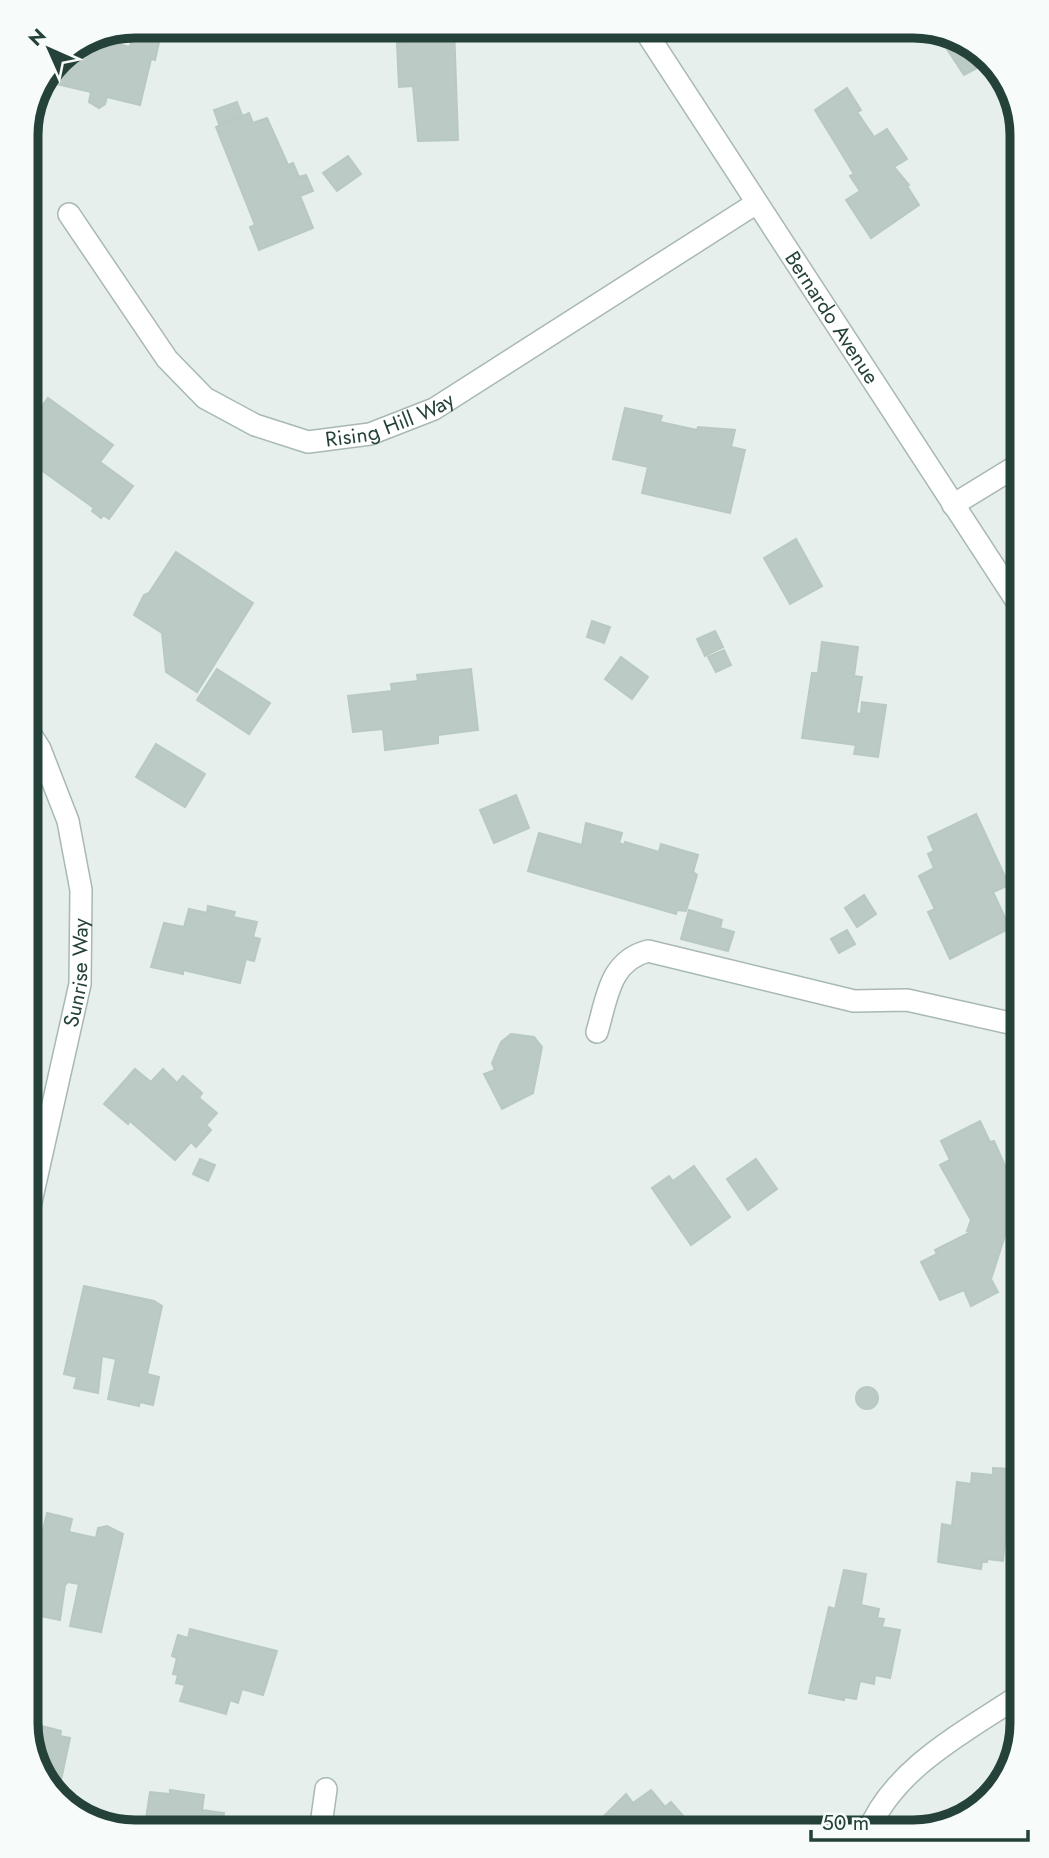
<svg xmlns="http://www.w3.org/2000/svg" width="1049" height="1858" font-family="Jost,sans-serif">
<rect width="100%" height="100%" fill="#e6efeb"/>
<g fill="#bbcac4" stroke="#b8c9c2" stroke-width="2">
<path d="M 416,26 L 454,26 L 458,140 L 418,141 L 413,86 L 399,87 L 397,43 L 416,42 Z"/>
<path d="M 133,31 L 160,38 L 155,60 L 151,59 L 140,105 L 107,97 L 105,104 L 99,108 L 89,102 L 91,92 L 48,82 L 59,58 L 102,40 L 130,47 Z"/>
<path d="M 952,37 L 974,45 L 979,50 L 970,56 L 977,68 L 964,75 L 943,43 Z"/>
<path d="M 847,88 L 861,110 L 857,112 L 874,137 L 887,129 L 907,159 L 894,167 L 909,185 L 907,186 L 919,205 L 871,238 L 846,200 L 860,191 L 850,176 L 854,174 L 815,110 Z"/>
<path d="M 237,102 L 242,115 L 219,124 L 214,110 Z"/>
<path d="M 249,113 L 253,123 L 267,118 L 288,165 L 293,163 L 299,177 L 306,175 L 313,191 L 300,196 L 313,228 L 259,250 L 250,227 L 255,225 L 216,127 Z"/>
<path d="M 348,156 L 361,174 L 337,191 L 323,173 Z"/>
<path d="M 48,398 L 113,445 L 100,462 L 133,486 L 109,519 L 103,515 L 101,518 L 92,511 L 94,508 L 26,459 L 26,428 Z"/>
<path d="M 625,408 L 662,416 L 660,422 L 697,430 L 698,427 L 735,430 L 731,447 L 745,450 L 730,513 L 642,493 L 648,467 L 613,459 Z"/>
<path d="M 796,539 L 822,586 L 790,604 L 764,558 Z"/>
<path d="M 176,552 L 253,603 L 197,692 L 166,672 L 162,633 L 134,615 L 144,595 L 149,593 Z"/>
<path d="M 592,621 L 610,627 L 604,643 L 587,637 Z"/>
<path d="M 715,631 L 723,647 L 705,656 L 697,639 Z"/>
<path d="M 822,642 L 858,647 L 854,676 L 862,677 L 856,713 L 861,714 L 862,702 L 886,705 L 878,757 L 854,754 L 856,745 L 802,738 L 812,673 L 818,673 Z"/>
<path d="M 724,650 L 731,665 L 716,672 L 708,657 Z"/>
<path d="M 621,657 L 648,677 L 632,699 L 605,679 Z"/>
<path d="M 217,669 L 270,703 L 249,734 L 197,700 Z"/>
<path d="M 471,669 L 478,730 L 438,735 L 438,743 L 385,750 L 383,729 L 353,732 L 348,696 L 392,691 L 391,684 L 418,681 L 417,675 Z"/>
<path d="M 156,744 L 205,774 L 185,807 L 136,777 Z"/>
<path d="M 516,795 L 529,828 L 494,843 L 480,810 Z"/>
<path d="M 976,814 L 1009,885 L 993,892 L 1010,928 L 950,959 L 928,912 L 935,909 L 919,876 L 934,868 L 928,854 L 934,851 L 928,837 Z"/>
<path d="M 586,823 L 622,833 L 619,843 L 624,845 L 625,842 L 659,852 L 661,844 L 698,855 L 693,872 L 697,875 L 686,911 L 677,910 L 676,914 L 528,871 L 539,833 L 582,845 Z"/>
<path d="M 864,895 L 876,914 L 857,927 L 845,908 Z"/>
<path d="M 208,906 L 235,912 L 233,917 L 257,922 L 253,937 L 260,939 L 254,961 L 246,959 L 240,983 L 183,970 L 183,974 L 151,967 L 164,923 L 184,927 L 189,909 L 207,913 Z"/>
<path d="M 689,910 L 722,920 L 720,928 L 734,932 L 728,951 L 681,939 Z"/>
<path d="M 847,930 L 855,944 L 839,953 L 831,939 Z"/>
<path d="M 511,1034 L 534,1037 L 542,1047 L 533,1093 L 502,1109 L 484,1074 L 495,1070 L 492,1063 L 501,1042 Z"/>
<path d="M 135,1069 L 151,1082 L 163,1069 L 177,1083 L 183,1076 L 202,1093 L 199,1098 L 217,1113 L 206,1125 L 211,1130 L 196,1147 L 191,1142 L 175,1160 L 130,1121 L 128,1124 L 104,1104 Z"/>
<path d="M 980,1121 L 990,1142 L 994,1141 L 1018,1195 L 991,1279 L 998,1292 L 971,1306 L 964,1290 L 940,1300 L 921,1262 L 937,1254 L 935,1250 L 971,1232 L 967,1231 L 971,1220 L 940,1165 L 950,1160 L 941,1141 Z"/>
<path d="M 200,1159 L 215,1165 L 208,1181 L 193,1174 Z"/>
<path d="M 756,1159 L 777,1189 L 748,1210 L 727,1179 Z"/>
<path d="M 694,1166 L 730,1217 L 691,1245 L 652,1188 L 669,1176 L 673,1181 Z"/>
<path d="M 84,1286 L 154,1301 L 162,1306 L 147,1374 L 159,1377 L 153,1405 L 140,1402 L 139,1406 L 108,1399 L 116,1359 L 102,1356 L 98,1393 L 74,1388 L 77,1377 L 64,1374 Z"/>
<circle cx="867" cy="1398" r="11"/>
<path d="M 993,1468 L 1010,1469 L 1010,1473 L 1016,1474 L 1015,1488 L 1020,1489 L 1014,1541 L 1005,1540 L 1003,1561 L 987,1559 L 987,1562 L 982,1562 L 981,1569 L 938,1562 L 942,1524 L 952,1526 L 957,1482 L 971,1484 L 972,1473 L 993,1475 Z"/>
<path d="M 47,1513 L 72,1519 L 69,1532 L 96,1538 L 98,1528 L 107,1526 L 123,1534 L 101,1632 L 70,1626 L 79,1584 L 68,1582 L 65,1585 L 60,1620 L 36,1615 L 37,1612 L 30,1610 L 32,1601 L 28,1600 L 29,1588 Z"/>
<path d="M 844,1570 L 866,1574 L 861,1605 L 879,1609 L 877,1618 L 884,1619 L 882,1627 L 900,1630 L 890,1678 L 875,1675 L 874,1684 L 860,1681 L 856,1699 L 845,1697 L 844,1700 L 809,1693 L 829,1607 L 835,1609 Z"/>
<path d="M 190,1629 L 277,1651 L 263,1695 L 242,1689 L 238,1703 L 230,1700 L 226,1714 L 180,1701 L 185,1685 L 176,1683 L 178,1675 L 173,1674 L 177,1658 L 172,1656 L 178,1635 L 188,1638 Z"/>
<path d="M 38,1725 L 61,1731 L 60,1736 L 70,1738 L 58,1794 L 37,1770 L 32,1749 Z"/>
<path d="M 995,1775 L 1007,1775 L 1005,1783 L 994,1792 Z"/>
<path d="M 170,1790 L 204,1795 L 202,1810 L 224,1813 L 222,1832 L 144,1832 L 150,1792 L 170,1794 Z"/>
<path d="M 651,1790 L 665,1807 L 671,1802 L 697,1832 L 603,1832 L 596,1824 L 626,1794 L 633,1803 Z"/>
<path d="M 490,1828 L 511,1831 L 511,1832 L 489,1832 Z"/>
</g>
<g fill="none" stroke-linecap="round" stroke-linejoin="round">
<defs>
<g id="minor">
<path id="s1" d="M 642,26 L 1023,611"/>
<path id="s2" d="M 69,214 L 167,359 L 205,398 L 255,425 L 308,442 L 370,434 L 434,409 L 755,204"/>
<path d="M 953,505 L 1023,462"/>
<path d="M 597,1032 C 607,999 609,961 648,951 L 854,1001 L 907,1000 L 1023,1026"/>
<path id="s3" d="M 26,1224 L 80,984 L 81,890 L 68,821 L 40,749 L 26,727"/>
<path d="M 320,1832 L 326,1789"/>
<path d="M 868,1832 C 894,1767 967,1731 1023,1693"/>
</g>
</defs>
<use href="#minor" stroke="#a8b8b2" stroke-width="24"/>
<use href="#minor" stroke="#fff" stroke-width="21"/>
</g>
<g text-anchor="middle" stroke-width="7" stroke-linejoin="round" paint-order="stroke">
<g font-size="21" fill="#24423a" stroke="#f7fbf9">
<text dy="7" stroke="none"><textPath href="#s1" startOffset="348">Bernardo Avenue</textPath></text>
<text dy="7" stroke="none"><textPath href="#s2" startOffset="427">Rising Hill Way</textPath></text>
<text dy="7" stroke="none"><textPath href="#s3" startOffset="257">Sunrise Way</textPath></text>
</g>
</g>
<path d="M0 0H1049V1858H0ZM135 38H913A97 97 0 0 1 1010 135V1723A97 97 0 0 1 913 1820H135A97 97 0 0 1 38 1723V135A97 97 0 0 1 135 38Z" fill="#f7fbf9" fill-rule="evenodd"/>
<path fill="none" stroke="#24423a" stroke-width="9" d="M135 38H913A97 97 0 0 1 1010 135V1723A97 97 0 0 1 913 1820H135A97 97 0 0 1 38 1723V135A97 97 0 0 1 135 38Z"/>
<g transform="translate(49 49) rotate(315)" stroke="#f7fbf9" stroke-width="5" paint-order="stroke">
<path d="M0-5L12 26L0 18L-12 26Z" fill="#24423a"/>
<text y="-10" font-size="19" font-weight="bold" text-anchor="middle" fill="#24423a">N</text>
</g>
<path d="M811 1830v10h217v-10" fill="none" stroke="#24423a" stroke-width="3.5"/>
<text x="822" y="1830" font-size="21" fill="#24423a" stroke="#f7fbf9" stroke-width="5" paint-order="stroke">50 m</text>
</svg>
